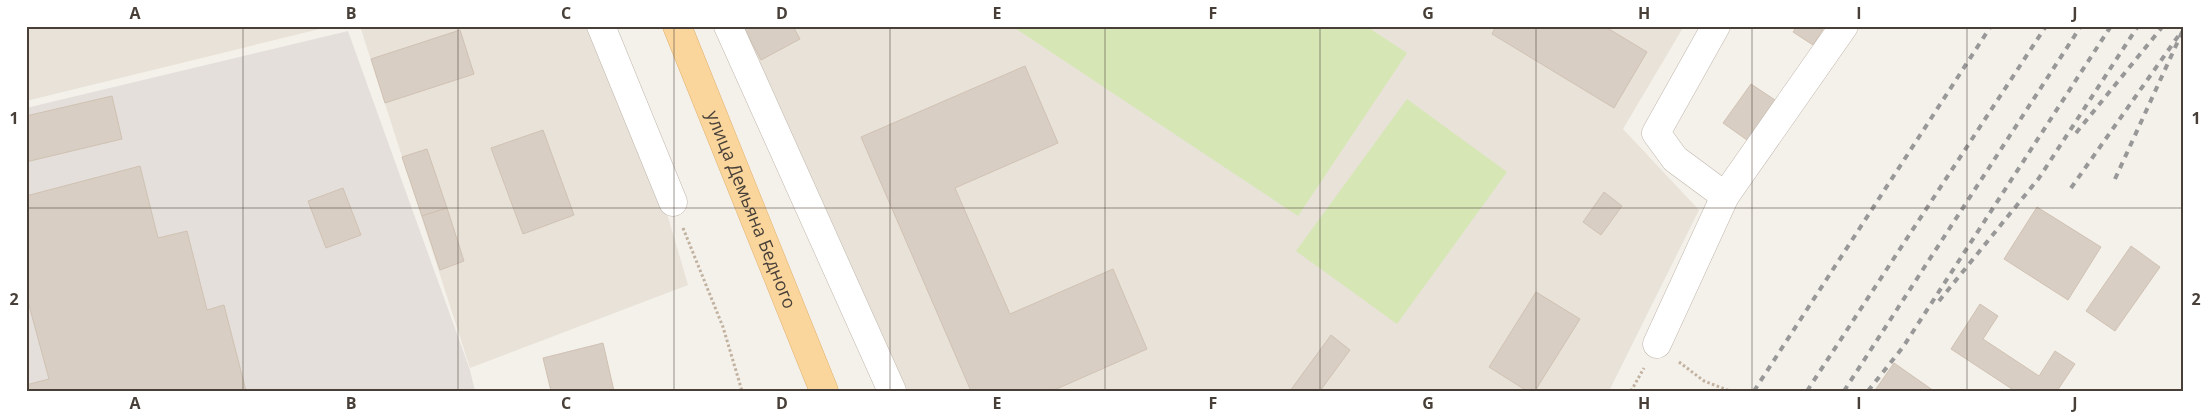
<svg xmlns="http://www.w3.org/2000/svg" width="2210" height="417" font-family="'Open Sans',sans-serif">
<rect width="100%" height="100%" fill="#f4f0ea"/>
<g fill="#e8e2d8">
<path d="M 26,26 L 332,26 L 26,101 Z"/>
<path d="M 360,26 L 612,26 L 688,285 L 470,368 Z"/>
<path d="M 731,26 L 1684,26 L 1623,129 L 1699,210 L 1609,391 L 884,391 Z"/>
</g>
<path fill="#e4dfdb" d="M 348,31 L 470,370 L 475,391 L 26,391 L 26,108 Z"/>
<g fill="#d6e7b5">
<path d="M 1012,26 L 1366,26 L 1407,53 L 1298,216 Z"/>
<path d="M 1407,99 L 1507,172 L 1397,324 L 1296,251 Z"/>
</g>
<g fill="#d9cec3" stroke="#d0c2b3">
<path d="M 743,26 L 793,26 L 800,39 L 761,60 Z"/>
<path d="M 1496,26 L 1604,26 L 1647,52 L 1614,108 L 1492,34 Z"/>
<path d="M 1797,26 L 1825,26 L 1813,45 L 1793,32 Z"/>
<path d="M 460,30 L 474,74 L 385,103 L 371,59 Z"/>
<path d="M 1025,66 L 1058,143 L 955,188 L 1010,314 L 1113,269 L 1147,349 L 1052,391 L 971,391 L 861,137 Z"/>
<path d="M 1751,84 L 1775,100 L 1747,140 L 1723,123 Z"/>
<path d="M 112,96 L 122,139 L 26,162 L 26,116 Z"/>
<path d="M 543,130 L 574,215 L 523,234 L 491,148 Z"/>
<path d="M 427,149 L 447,208 L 422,216 L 402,157 Z"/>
<path d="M 140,166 L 158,238 L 187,231 L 207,310 L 224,305 L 246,391 L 26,391 L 26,385 L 49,379 L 26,294 L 26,196 Z"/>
<path d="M 343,188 L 361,235 L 326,248 L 308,201 Z"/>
<path d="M 1604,192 L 1622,206 L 1601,235 L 1583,222 Z"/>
<path d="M 2037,207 L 2101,247 L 2068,300 L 2004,259 Z"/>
<path d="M 447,208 L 464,261 L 440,270 L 422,216 Z"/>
<path d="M 2131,246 L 2160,267 L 2115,331 L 2086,311 Z"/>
<path d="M 1536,292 L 1580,319 L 1535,391 L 1527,391 L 1489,367 Z"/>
<path d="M 1980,304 L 1998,316 L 1983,339 L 2039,376 L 2055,351 L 2075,364 L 2057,391 L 2015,391 L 1951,349 Z"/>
<path d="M 1331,335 L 1350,350 L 1320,391 L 1290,391 Z"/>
<path d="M 603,343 L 614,391 L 551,391 L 543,358 Z"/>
<path d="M 1894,363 L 1934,391 L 1879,391 L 1876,389 Z"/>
</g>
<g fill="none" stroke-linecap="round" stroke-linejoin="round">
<defs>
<g id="minor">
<path d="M 601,26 L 673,202"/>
<path d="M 728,26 L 892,391"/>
<path d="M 1716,26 L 1656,133 L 1675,159 L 1725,196"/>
<path d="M 1657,344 L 1725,196 L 1844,26"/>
</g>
<g id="major">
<path id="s1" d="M 677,26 L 824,391"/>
</g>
</defs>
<use href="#minor" stroke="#c0b7ad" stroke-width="29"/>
<use href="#major" stroke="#e0b16d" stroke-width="29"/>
<g stroke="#c1b19f" stroke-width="3" stroke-dasharray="2.5 2.5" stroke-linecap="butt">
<path d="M 683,228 L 723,327 L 742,391"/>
<path d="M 1679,362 L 1704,381 L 1730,391"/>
<path d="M 1631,391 L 1644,368"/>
</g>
<use href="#minor" stroke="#fff" stroke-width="28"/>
<use href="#major" stroke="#fad69d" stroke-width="28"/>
<g stroke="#989898" stroke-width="4" stroke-dasharray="6 6" stroke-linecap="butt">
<path d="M 2076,133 L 2163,26"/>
<path d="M 2115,179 L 2184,28"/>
<path d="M 2071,188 L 2179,35"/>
<path d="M 1939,301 L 2039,178 L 2138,26"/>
<path d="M 1754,391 L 1991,26"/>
<path d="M 1807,391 L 2046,26"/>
<path d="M 1844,391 L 2081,26"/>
<path d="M 1868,391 L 1903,347 L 2111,26"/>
</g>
</g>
<path fill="none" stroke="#484038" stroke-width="1" stroke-opacity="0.55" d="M 243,26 L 243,391M 458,26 L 458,391M 674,26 L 674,391M 890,26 L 890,391M 1105,26 L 1105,391M 1320,26 L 1320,391M 1536,26 L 1536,391M 1752,26 L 1752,391M 1967,26 L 1967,391M 26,208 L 2184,208"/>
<g text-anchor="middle" stroke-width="4" stroke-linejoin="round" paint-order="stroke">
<g font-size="18" fill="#484038" stroke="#fff">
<text dy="6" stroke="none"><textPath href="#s1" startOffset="198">улица Демьяна Бедного</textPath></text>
</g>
</g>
<rect width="2210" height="417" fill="none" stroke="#ffffff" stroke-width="55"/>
<rect x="28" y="28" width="2154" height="362" fill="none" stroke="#484038" stroke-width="2"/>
<g font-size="16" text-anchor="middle" font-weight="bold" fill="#484038">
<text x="135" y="19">A</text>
<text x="351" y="19">B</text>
<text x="566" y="19">C</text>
<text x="782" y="19">D</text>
<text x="997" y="19">E</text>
<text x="1213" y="19">F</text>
<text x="1428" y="19">G</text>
<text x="1644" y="19">H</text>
<text x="1859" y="19">I</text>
<text x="2075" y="19">J</text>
<text x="14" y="124">1</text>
<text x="2196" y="124">1</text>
<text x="14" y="305">2</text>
<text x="2196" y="305">2</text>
<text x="135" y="409">A</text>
<text x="351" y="409">B</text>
<text x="566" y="409">C</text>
<text x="782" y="409">D</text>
<text x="997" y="409">E</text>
<text x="1213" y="409">F</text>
<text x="1428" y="409">G</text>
<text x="1644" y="409">H</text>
<text x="1859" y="409">I</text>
<text x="2075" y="409">J</text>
</g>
</svg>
